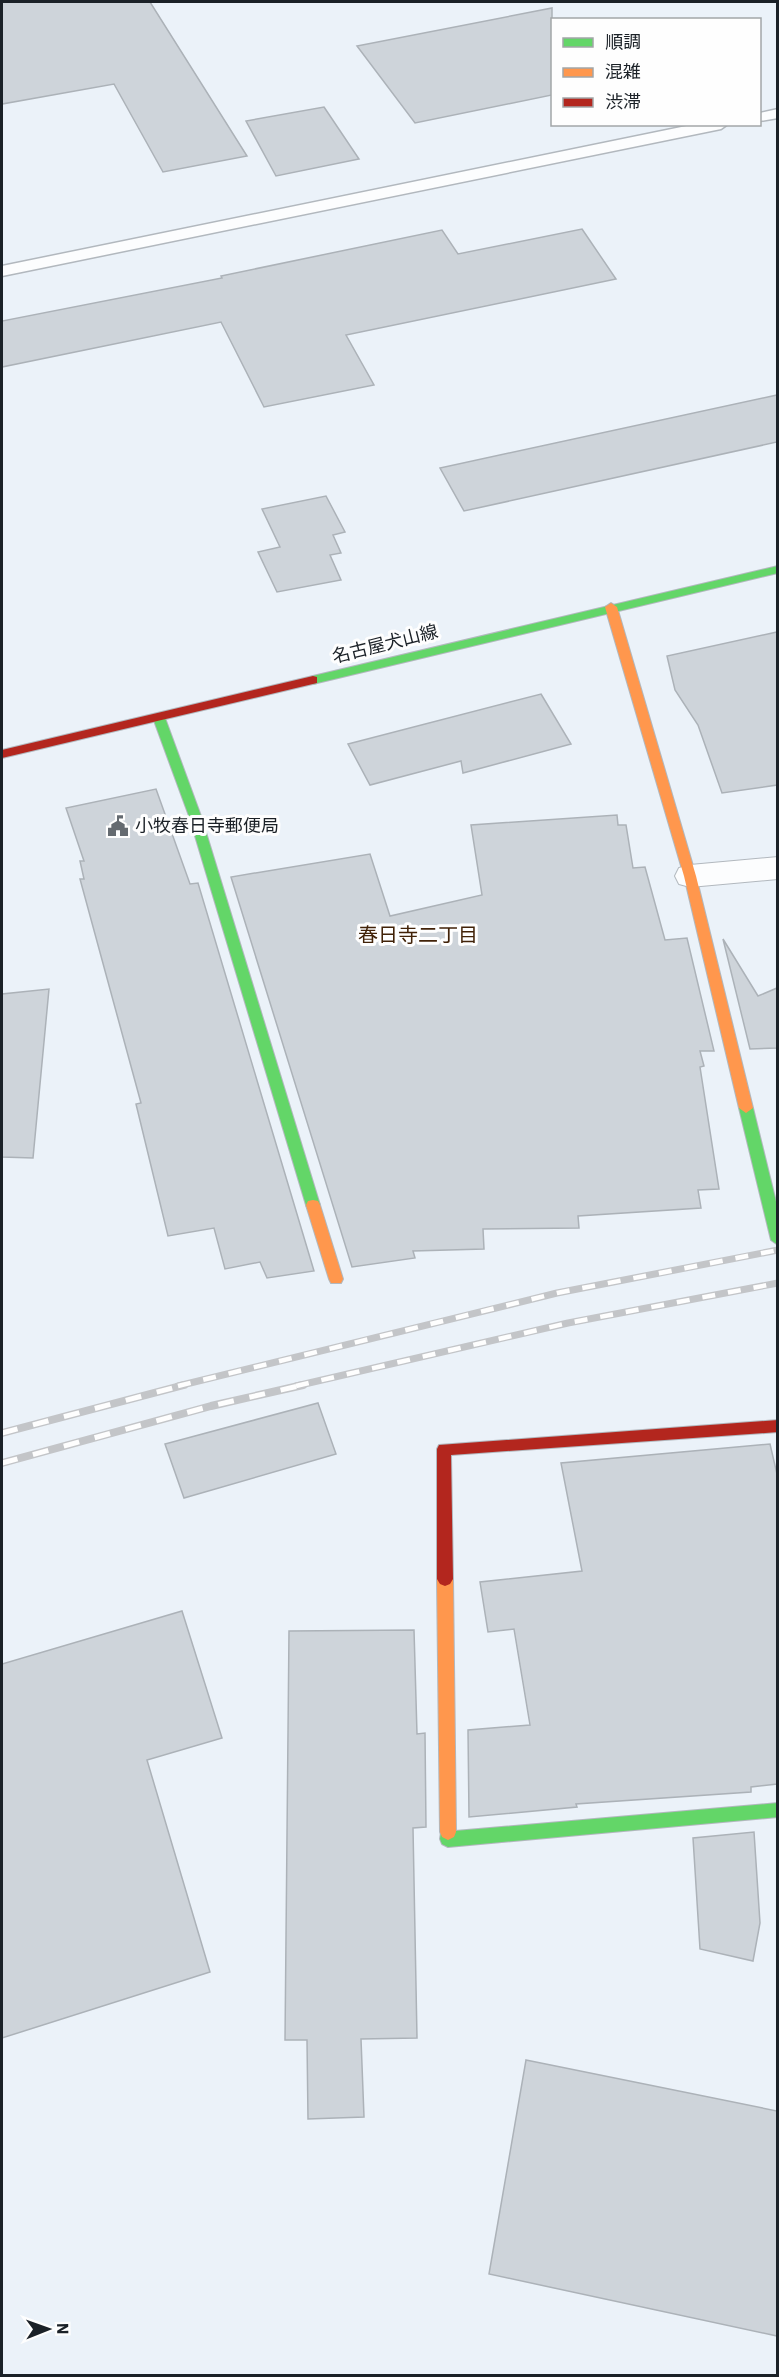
<svg xmlns="http://www.w3.org/2000/svg" width="779" height="2377" font-family="'IBM Plex Sans','Noto Sans JP',sans-serif">
<rect width="100%" height="100%" fill="#ebf2f9"/>
<g fill="#ced4da" stroke="#acb2b8" stroke-width="1.5">
<path d="M 2,2 L 150,2 L 247,156 L 163,172 L 114,84 L 2,104 Z"/>
<path d="M 552,8 L 552,95 L 415,123 L 357,46 Z"/>
<path d="M 324,107 L 359,159 L 276,176 L 246,121 Z"/>
<path d="M 582,229 L 616,279 L 346,335 L 374,385 L 264,407 L 221,322 L 2,367 L 2,321 L 222,278 L 221,276 L 442,230 L 458,254 Z"/>
<path d="M 777,395 L 777,442 L 464,511 L 440,468 Z"/>
<path d="M 326,496 L 345,532 L 333,535 L 341,553 L 330,555 L 341,580 L 277,592 L 258,552 L 280,547 L 262,509 Z"/>
<path d="M 777,632 L 777,785 L 722,793 L 698,725 L 675,690 L 667,656 Z"/>
<path d="M 541,694 L 571,744 L 463,773 L 461,761 L 370,785 L 348,744 Z"/>
<path d="M 156,789 L 190,884 L 198,883 L 314,1271 L 267,1278 L 260,1262 L 225,1269 L 214,1228 L 168,1236 L 136,1104 L 141,1103 L 80,879 L 84,879 L 80,861 L 84,861 L 66,808 Z"/>
<path d="M 617,815 L 618,825 L 626,825 L 633,868 L 645,867 L 665,940 L 687,938 L 714,1051 L 700,1051 L 704,1066 L 700,1067 L 719,1189 L 698,1190 L 701,1208 L 578,1216 L 579,1228 L 483,1229 L 484,1249 L 413,1251 L 415,1258 L 352,1267 L 231,877 L 370,854 L 390,916 L 482,895 L 471,825 Z"/>
<path d="M 723,939 L 758,996 L 777,988 L 777,1048 L 750,1049 Z"/>
<path d="M 49,989 L 33,1158 L 2,1157 L 2,994 Z"/>
<path d="M 318,1403 L 336,1454 L 184,1498 L 165,1444 Z"/>
<path d="M 770,1444 L 777,1474 L 777,1784 L 751,1787 L 751,1792 L 576,1804 L 577,1807 L 469,1817 L 468,1730 L 530,1725 L 514,1629 L 488,1632 L 480,1582 L 582,1571 L 561,1463 Z"/>
<path d="M 182,1611 L 222,1738 L 147,1760 L 210,1972 L 2,2038 L 2,1664 Z"/>
<path d="M 414,1630 L 417,1734 L 425,1733 L 426,1827 L 413,1828 L 417,2038 L 361,2039 L 364,2117 L 308,2119 L 307,2040 L 285,2040 L 289,1631 Z"/>
<path d="M 754,1832 L 760,1923 L 753,1961 L 700,1949 L 693,1838 Z"/>
<path d="M 526,2060 L 777,2111 L 777,2336 L 489,2274 Z"/>
</g>
<g fill="none" stroke-linecap="round" stroke-linejoin="round">
<defs>
<g id="lane">
<path d="M 778,109 L 778,118 L 760,121 L 760,113 Z"/>
<path d="M 696,124 L 728,124 L 721,129 L 2,276 L 2,266 Z"/>
</g>
<path id="street" d="M 778,857 L 778,879 L 690,887 L 679,884 L 675,876 L 679,868 L 690,865 Z"/>
<g id="fast">
<path d="M 778,566 L 778,573 L 313,684 L 307,680 L 313,676 Z"/>
<path d="M 159,714 L 165,718 L 201,816 L 320,1205 L 318,1209 L 308,1209 L 306,1205 L 189,816 L 153,718 Z"/>
<path d="M 746,1103 L 753,1108 L 778,1210 L 778,1245 L 771,1240 L 739,1108 Z"/>
<path d="M 778,1803 L 778,1817 L 448,1847 L 442,1844 L 440,1839 L 442,1827 L 448,1824 L 454,1827 L 455,1831 Z"/>
</g>
<g id="slow">
<path d="M 611,603 L 617,607 L 696,876 L 753,1108 L 746,1113 L 739,1108 L 684,876 L 605,607 Z"/>
<path d="M 313,1200 L 318,1201 L 320,1205 L 343,1279 L 341,1283 L 331,1283 L 329,1279 L 306,1205 L 308,1201 Z"/>
<path d="M 445,1572 L 450,1574 L 453,1579 L 456,1832 L 454,1837 L 448,1840 L 442,1837 L 440,1832 L 437,1579 L 440,1574 Z"/>
</g>
<g id="jam">
<path d="M 313,676 L 317,677 L 317,683 L 2,758 L 2,750 Z"/>
<path d="M 778,1420 L 778,1432 L 451,1455 L 453,1579 L 450,1584 L 445,1586 L 440,1584 L 437,1579 L 437,1449 L 439,1445 Z"/>
</g>
</defs>
<use href="#lane" stroke="#b2b8be" stroke-width="3"/>
<use href="#street" stroke="#b2b8be" stroke-width="2"/>
<use href="#fast" stroke="#b2b8be" stroke-width="2"/>
<use href="#slow" stroke="#b2b8be" stroke-width="2"/>
<use href="#jam" stroke="#b2b8be" stroke-width="2"/>
<use href="#lane" fill="#fcfdfe" fill-rule="evenodd"/>
<use href="#street" fill="#fcfdfe" fill-rule="evenodd"/>
<use href="#fast" fill="#63d668" fill-rule="evenodd"/>
<use href="#slow" fill="#ff974d" fill-rule="evenodd"/>
<use href="#jam" fill="#b3261e" fill-rule="evenodd"/>
<defs>
<g id="rail-far1">
<path d="M 178,1386 L 557,1293 L 778,1250"/>
<path d="M 296,1386 L 568,1323 L 778,1283"/>
</g>
<g id="rail">
<path d="M 2,1433 L 184,1385"/>
<path d="M 2,1463 L 211,1406 L 303,1385"/>
</g>
</defs>
<use href="#rail-far1" stroke="#c3c5c8" stroke-width="7"/>
<use href="#rail" stroke="#c3c5c8" stroke-width="8"/>
<use href="#rail-far1" stroke="#fefefe" stroke-width="4.5" stroke-dasharray="13" stroke-linecap="butt"/>
<use href="#rail" stroke="#fefefe" stroke-width="5" stroke-dasharray="16" stroke-linecap="butt"/>
</g>
<defs>
<symbol id="civic-bare" viewBox="-9 -9 18 18"><path d="M-.6-6.5H3V-4.5H.6V-3L4-1V1h2V6H-6V1h2V-1L-.6-3ZM-1.2 2.5V6h2.4V2.5Z" fill="#646a70" stroke="#fefefe" stroke-width="2.5" paint-order="stroke"/></symbol>
</defs>
<g fill-rule="evenodd">
<use href="#civic-bare" x="103" y="811" width="30" height="30"/>
</g>
<g text-anchor="middle" stroke-width="6" stroke-linejoin="round" paint-order="stroke">
<g font-size="18" fill="#1b2127" stroke="#fefefe">
<text transform="translate(385 644) rotate(-14)" y="6">名古屋犬山線</text>
</g>
<g font-size="18" fill="#1b2127" stroke="#fefefe" text-anchor="start">
<text x="135" y="832">小牧春日寺郵便局</text>
</g>
<g font-size="20" fill="#412208" stroke="#fefefe">
<text x="418" y="942">春日寺二丁目</text>
</g>
</g>
<rect width="779" height="2377" fill="none" stroke="#1b2127" stroke-width="6"/>
<rect x="551" y="18" width="210" height="108" fill="#fefefe" stroke="#a3a6a8" stroke-width="1.5"/>
<rect x="563" y="38" width="30" height="9" fill="#63d668" stroke="#a3a6a8" stroke-width="1.5"/>
<text x="605" y="48" font-size="18" fill="#1b2127">順調</text>
<rect x="563" y="68" width="30" height="9" fill="#ff974d" stroke="#a3a6a8" stroke-width="1.5"/>
<text x="605" y="78" font-size="18" fill="#1b2127">混雑</text>
<rect x="563" y="98" width="30" height="9" fill="#b3261e" stroke="#a3a6a8" stroke-width="1.5"/>
<text x="605" y="108" font-size="18" fill="#1b2127">渋滞</text>
<g transform="translate(48 2329) rotate(89)" stroke="#fefefe" stroke-width="4.5" paint-order="stroke">
<path d="M0-4.5L10 22L0 15L-10 22Z" fill="#1b2127"/>
<text y="-9" font-size="16" font-weight="bold" text-anchor="middle" fill="#1b2127">N</text>
</g>
</svg>
